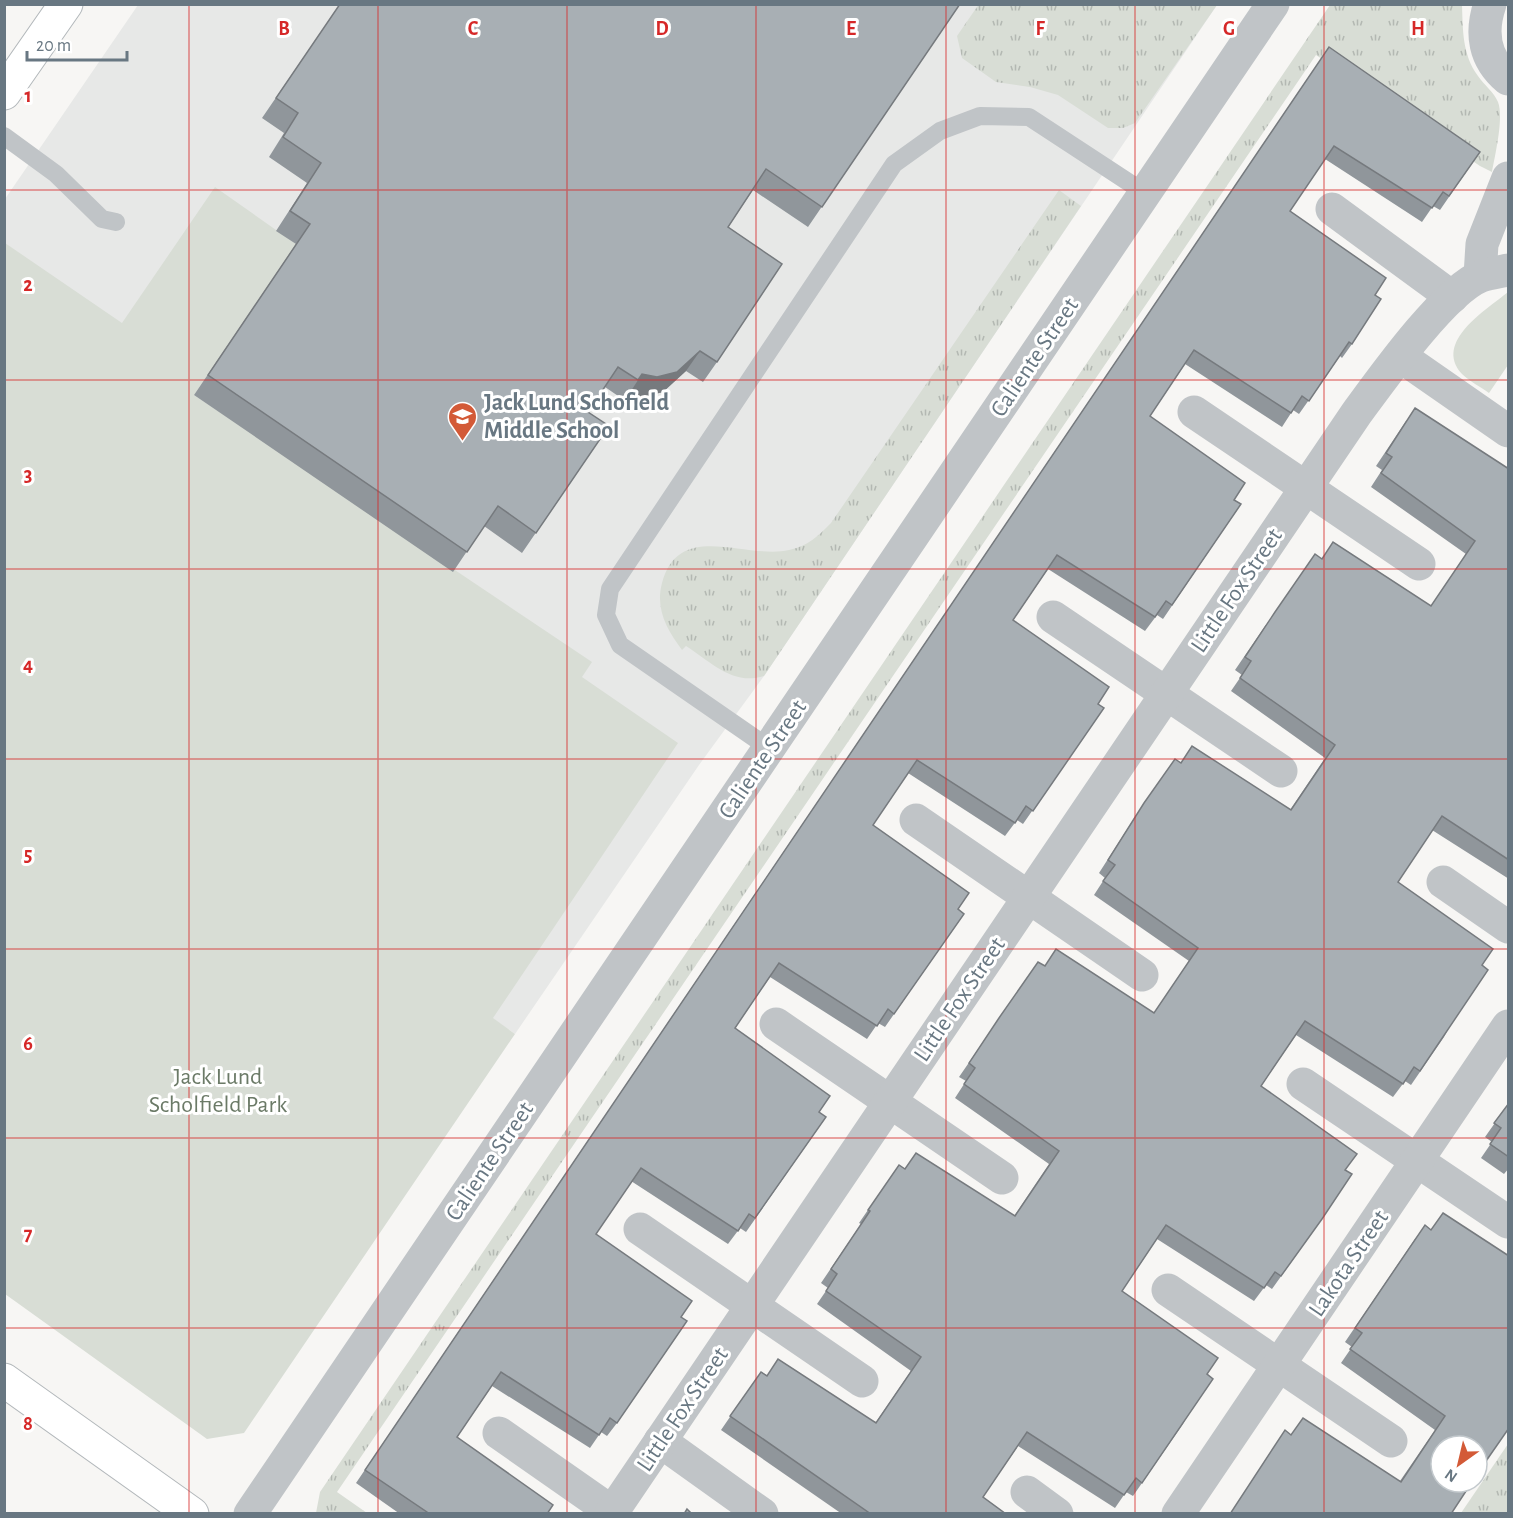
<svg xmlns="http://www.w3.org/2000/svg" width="1513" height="1518" font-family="'Alegreya Sans',sans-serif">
<defs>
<pattern id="grass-tufts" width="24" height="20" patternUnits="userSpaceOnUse" patternTransform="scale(1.5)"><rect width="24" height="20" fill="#d8ddd5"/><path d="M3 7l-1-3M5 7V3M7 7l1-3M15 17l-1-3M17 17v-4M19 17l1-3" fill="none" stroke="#b3b8b2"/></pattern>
</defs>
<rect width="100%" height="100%" fill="#f7f6f4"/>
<path fill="#e7e8e7" d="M 138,5 L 1217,5 L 764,676 L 699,765 L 515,1034 L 231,835 L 5,684 L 5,199 Z"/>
<g fill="url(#grass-tufts)">
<path d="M 979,4 L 1217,4 L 1217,5 L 1135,123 L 1123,128 L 1108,128 L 1058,95 L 1030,87 L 996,82 L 962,58 L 957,36 Z"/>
<path d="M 1330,5 L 1462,5 C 1463,30 1462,54 1478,76 C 1484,85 1494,92 1498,102 C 1504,118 1495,155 1492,172 L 1480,166 L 1316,55 L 337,1492 L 367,1513 L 316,1513 L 320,1492 Z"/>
<path d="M 1059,190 L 1081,206 L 764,676 C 733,686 711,662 686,646 L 682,650 C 667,630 655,609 662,583 C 679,519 746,560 789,550 C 808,546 818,536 831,523 Z"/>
<path d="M 1508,1444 L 1508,1513 L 1461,1513 Z"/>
</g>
<g fill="#d8ddd5">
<path d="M 215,187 L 296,244 L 194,395 L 592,662 L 582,677 L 678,743 L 493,1018 L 515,1034 L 244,1433 L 207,1439 L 5,1294 L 5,243 L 122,323 Z"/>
<path d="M 1508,292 L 1508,365 L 1489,393 C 1481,387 1469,381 1462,374 C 1433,342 1486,310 1508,292 Z"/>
</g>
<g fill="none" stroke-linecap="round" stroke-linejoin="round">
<defs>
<g id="secondary">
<path d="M 4,93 L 66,4"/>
<path d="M 4,1380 L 192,1514"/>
</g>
</defs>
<use href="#secondary" stroke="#b3b8bb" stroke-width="35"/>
<g stroke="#c0c4c7" stroke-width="18">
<path d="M 4,136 L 56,174 L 102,219 L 116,222"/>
<path d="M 769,748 L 620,645 L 606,615 L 610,589 L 894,164 L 940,131 L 980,116 L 1029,117 L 1145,193"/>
</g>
<g stroke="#c0c4c7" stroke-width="33">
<path d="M 1490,4 C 1480,33 1484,59 1508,79"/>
<path d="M 1332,209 L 1452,297"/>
<path d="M 1480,276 L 1482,244 L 1508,178"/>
<path d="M 1400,356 L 1508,431"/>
<path d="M 1194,412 L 1419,564"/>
<path d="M 1053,617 L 1281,771"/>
<path d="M 916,820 L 1142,975"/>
<path d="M 1443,882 L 1508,927"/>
<path d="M 776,1024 L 1002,1178"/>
<path d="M 1303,1084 L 1508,1222"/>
<path d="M 640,1229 L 862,1381"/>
<path d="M 1168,1290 L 1391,1441"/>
<path d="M 499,1433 L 612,1512"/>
<path d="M 660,1441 L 762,1514"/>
<path d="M 1027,1492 L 1057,1514"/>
<path d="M 250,1514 L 1273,4"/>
<path d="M 611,1514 L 1356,414 C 1381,380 1444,291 1481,276 C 1489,273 1500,272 1508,270"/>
<path d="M 1178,1514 L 1508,1026"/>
</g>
<use href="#secondary" stroke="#fff" stroke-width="33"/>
</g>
<g fill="#90969b">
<path d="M 340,4 L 960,4 L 808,227 L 753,190 L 728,227 L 717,362 L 703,382 L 686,371 L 663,392 L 643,397 L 629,394 L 624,400 L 605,387 L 588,412 L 609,426 L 522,553 L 484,526 L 453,572 L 194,395 L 296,244 L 276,231 L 307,183 L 269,157 L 284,133 L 262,118 Z"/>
<path d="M 1329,47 L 1480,152 L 1440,210 L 1433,206 L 1422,222 L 1325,159 L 1290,211 L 1375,295 L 1352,344 L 1342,358 L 1340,356 L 1299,414 L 1293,410 L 1282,427 L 1185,364 L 1150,416 L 1234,500 L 1241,504 L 1163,619 L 1157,615 L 1145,631 L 1048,569 L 1013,620 L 1098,704 L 1104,708 L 1023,824 L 1017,820 L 1005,836 L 908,773 L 873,825 L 958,909 L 964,914 L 885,1027 L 878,1023 L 867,1039 L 770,977 L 735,1028 L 819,1112 L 826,1117 L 746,1232 L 740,1228 L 728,1244 L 631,1181 L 596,1234 L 681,1317 L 617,1423 L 607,1436 L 601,1432 L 590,1448 L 492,1386 L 457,1437 L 547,1514 L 400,1514 L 356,1483 Z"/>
<path d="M 1406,421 L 1509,469 L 1509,879 L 1432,830 L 1398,882 L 1482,965 L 1444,1037 L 1411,1085 L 1405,1081 L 1393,1097 L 1296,1035 L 1261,1086 L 1345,1170 L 1322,1219 L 1272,1289 L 1266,1285 L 1254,1301 L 1157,1239 L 1122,1291 L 1207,1374 L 1183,1424 L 1133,1496 L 1126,1492 L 1115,1508 L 1018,1446 L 983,1497 L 1006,1514 L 842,1514 L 721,1430 L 761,1372 L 767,1375 L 876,1422 L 911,1371 L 817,1304 L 828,1288 L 821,1283 L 861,1224 L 859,1223 L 899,1165 L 905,1169 L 1014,1216 L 1049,1164 L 955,1098 L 966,1081 L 959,1077 L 990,1032 L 1044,966 L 1154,1013 L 1189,961 L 1094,895 L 1105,878 L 1099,873 L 1135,817 L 1175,759 L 1181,763 L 1290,810 L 1325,758 L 1231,691 L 1242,675 L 1235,670 L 1265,626 L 1322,559 L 1431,606 L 1466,554 L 1371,487 L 1382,470 L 1376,466 Z"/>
<path d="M 1509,1103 L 1509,1168 L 1504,1174 L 1481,1158 L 1492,1142 L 1485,1137 Z"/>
<path d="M 1431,1229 L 1451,1514 L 1291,1435 L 1400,1481 L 1435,1430 L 1341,1363 L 1352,1347 L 1345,1342 L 1415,1239 Z"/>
</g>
<path fill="#767a7e" d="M 700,351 L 686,371 L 663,392 L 643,397 L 629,394 L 642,374 Z"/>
<g fill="#a8afb4" stroke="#767a7e" stroke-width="1.5">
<path d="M 340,4 L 960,4 L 822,207 L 766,169 L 728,227 L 782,264 L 717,362 L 700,351 L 677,372 L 657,377 L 642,374 L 638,380 L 618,367 L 588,412 L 609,426 L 536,533 L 498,506 L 467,552 L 208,375 L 310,224 L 290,211 L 321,163 L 283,137 L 298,113 L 276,98 Z"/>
<path d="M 1329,47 L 1480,152 L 1449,196 L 1443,192 L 1432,208 L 1334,146 L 1290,211 L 1386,278 L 1375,295 L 1381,299 L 1352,344 L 1349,342 L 1309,401 L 1302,396 L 1291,413 L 1194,350 L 1150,416 L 1245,483 L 1234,500 L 1241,504 L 1172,605 L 1166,601 L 1155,617 L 1057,555 L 1013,620 L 1109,687 L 1098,704 L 1104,708 L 1033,811 L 1026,806 L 1015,823 L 917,760 L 873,825 L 969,893 L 958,909 L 964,914 L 894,1014 L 888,1009 L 877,1026 L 779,963 L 735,1028 L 830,1096 L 819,1112 L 826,1117 L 755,1218 L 749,1214 L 738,1231 L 641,1168 L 596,1234 L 692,1301 L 681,1317 L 687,1321 L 617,1423 L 610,1418 L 599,1435 L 501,1372 L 457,1437 L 553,1505 L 547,1514 L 430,1514 L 365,1470 Z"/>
<path d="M 1415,408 L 1509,469 L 1509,860 L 1442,816 L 1398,882 L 1493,949 L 1482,965 L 1488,970 L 1420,1071 L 1414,1067 L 1403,1084 L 1305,1021 L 1261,1086 L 1357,1154 L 1345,1170 L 1352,1174 L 1322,1219 L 1281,1276 L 1275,1272 L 1264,1288 L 1166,1225 L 1122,1291 L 1218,1358 L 1207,1374 L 1213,1379 L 1142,1483 L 1136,1478 L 1124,1495 L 1027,1432 L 983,1497 L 1006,1514 L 871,1514 L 730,1416 L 761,1372 L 767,1376 L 778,1359 L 876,1423 L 921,1357 L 826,1291 L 837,1274 L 831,1269 L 870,1211 L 868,1210 L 899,1165 L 905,1169 L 916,1153 L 1015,1216 L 1059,1151 L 964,1084 L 975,1068 L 969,1063 L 999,1018 L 1038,962 L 1045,966 L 1056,949 L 1154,1013 L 1198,948 L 1103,881 L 1115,865 L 1108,860 L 1144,803 L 1175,759 L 1181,763 L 1192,746 L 1291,810 L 1335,745 L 1240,678 L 1251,661 L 1245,657 L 1275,612 L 1315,554 L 1322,559 L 1333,542 L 1431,606 L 1475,541 L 1381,473 L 1392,457 L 1386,453 Z"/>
<path d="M 1509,1103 L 1509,1157 L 1490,1144 L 1501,1128 L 1494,1123 Z"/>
<path d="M 1443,1213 L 1509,1256 L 1509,1428 L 1477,1474 L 1477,1446 L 1441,1446 L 1441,1482 L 1472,1482 L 1451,1514 L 1230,1514 L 1285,1430 L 1291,1435 L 1303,1418 L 1401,1482 L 1445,1416 L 1350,1349 L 1362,1333 L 1355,1328 L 1425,1225 L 1431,1230 Z"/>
<path d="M 687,1509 L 692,1514 L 684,1514 Z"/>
</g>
<path fill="none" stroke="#d62828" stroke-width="1.5" stroke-opacity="0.55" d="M 189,4 L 189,1514M 378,4 L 378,1514M 567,4 L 567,1514M 756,4 L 756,1514M 946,4 L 946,1514M 1135,4 L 1135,1514M 1324,4 L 1324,1514M 4,190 L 1508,190M 4,380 L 1508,380M 4,569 L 1508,569M 4,759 L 1508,759M 4,949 L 1508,949M 4,1138 L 1508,1138M 4,1328 L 1508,1328"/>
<defs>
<symbol id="school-pin" viewBox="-11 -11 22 30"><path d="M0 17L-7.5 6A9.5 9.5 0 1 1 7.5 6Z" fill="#d35a37" stroke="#fff"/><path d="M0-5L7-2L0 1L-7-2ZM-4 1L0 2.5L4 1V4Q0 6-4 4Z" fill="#fff"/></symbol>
</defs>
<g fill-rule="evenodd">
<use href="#school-pin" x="446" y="400" width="33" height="45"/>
</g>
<g text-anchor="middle" stroke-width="6" stroke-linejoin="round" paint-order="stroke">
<g font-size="24" fill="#687782" stroke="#fff">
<text transform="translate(1034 357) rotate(-56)" y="8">Caliente Street</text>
<text transform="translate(1236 590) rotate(-56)" y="8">Little Fox Street</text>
<text transform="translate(762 759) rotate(-56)" y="8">Caliente Street</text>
<text transform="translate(959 999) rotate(-56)" y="8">Little Fox Street</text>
<text transform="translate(489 1161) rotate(-56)" y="8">Caliente Street</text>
<text transform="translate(1348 1263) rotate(-56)" y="8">Lakota Street</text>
<text transform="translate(682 1409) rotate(-56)" y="8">Little Fox Street</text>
</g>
<g font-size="24" font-weight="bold" fill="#687782" stroke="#fff" text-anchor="start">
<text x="484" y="410">Jack Lund Schofield<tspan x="484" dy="28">Middle School</tspan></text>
</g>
<g font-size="24" fill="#6b7a67" stroke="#fff">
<text x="218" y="1084">Jack Lund<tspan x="218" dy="28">Scholfield Park</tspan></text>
</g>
</g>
<g font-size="20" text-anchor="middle" font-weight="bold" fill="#d62828" stroke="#fff" stroke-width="6" stroke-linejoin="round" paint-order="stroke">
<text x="284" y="35">B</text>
<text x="473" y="35">C</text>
<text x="662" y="35">D</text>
<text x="851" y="35">E</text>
<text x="1040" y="35">F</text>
<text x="1229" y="35">G</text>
<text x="1418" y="35">H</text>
<text x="28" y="102">1</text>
<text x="28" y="291">2</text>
<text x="28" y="481">3</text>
<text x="28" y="671">4</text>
<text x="28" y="861">5</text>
<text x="28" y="1050">6</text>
<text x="28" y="1240">7</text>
<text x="28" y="1430">8</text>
</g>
<rect width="1513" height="1518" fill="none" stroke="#687782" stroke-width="12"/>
<g transform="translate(1459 1464) rotate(214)"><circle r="28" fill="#ffffff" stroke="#c3c9cd" stroke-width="1.5"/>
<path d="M0-4.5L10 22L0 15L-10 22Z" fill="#d35a37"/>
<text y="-9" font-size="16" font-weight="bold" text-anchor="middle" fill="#687782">N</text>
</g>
<path d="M27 51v9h100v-9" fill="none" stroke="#687782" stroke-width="3"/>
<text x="36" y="51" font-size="18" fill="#687782" stroke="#ffffff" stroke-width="4.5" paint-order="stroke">20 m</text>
</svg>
